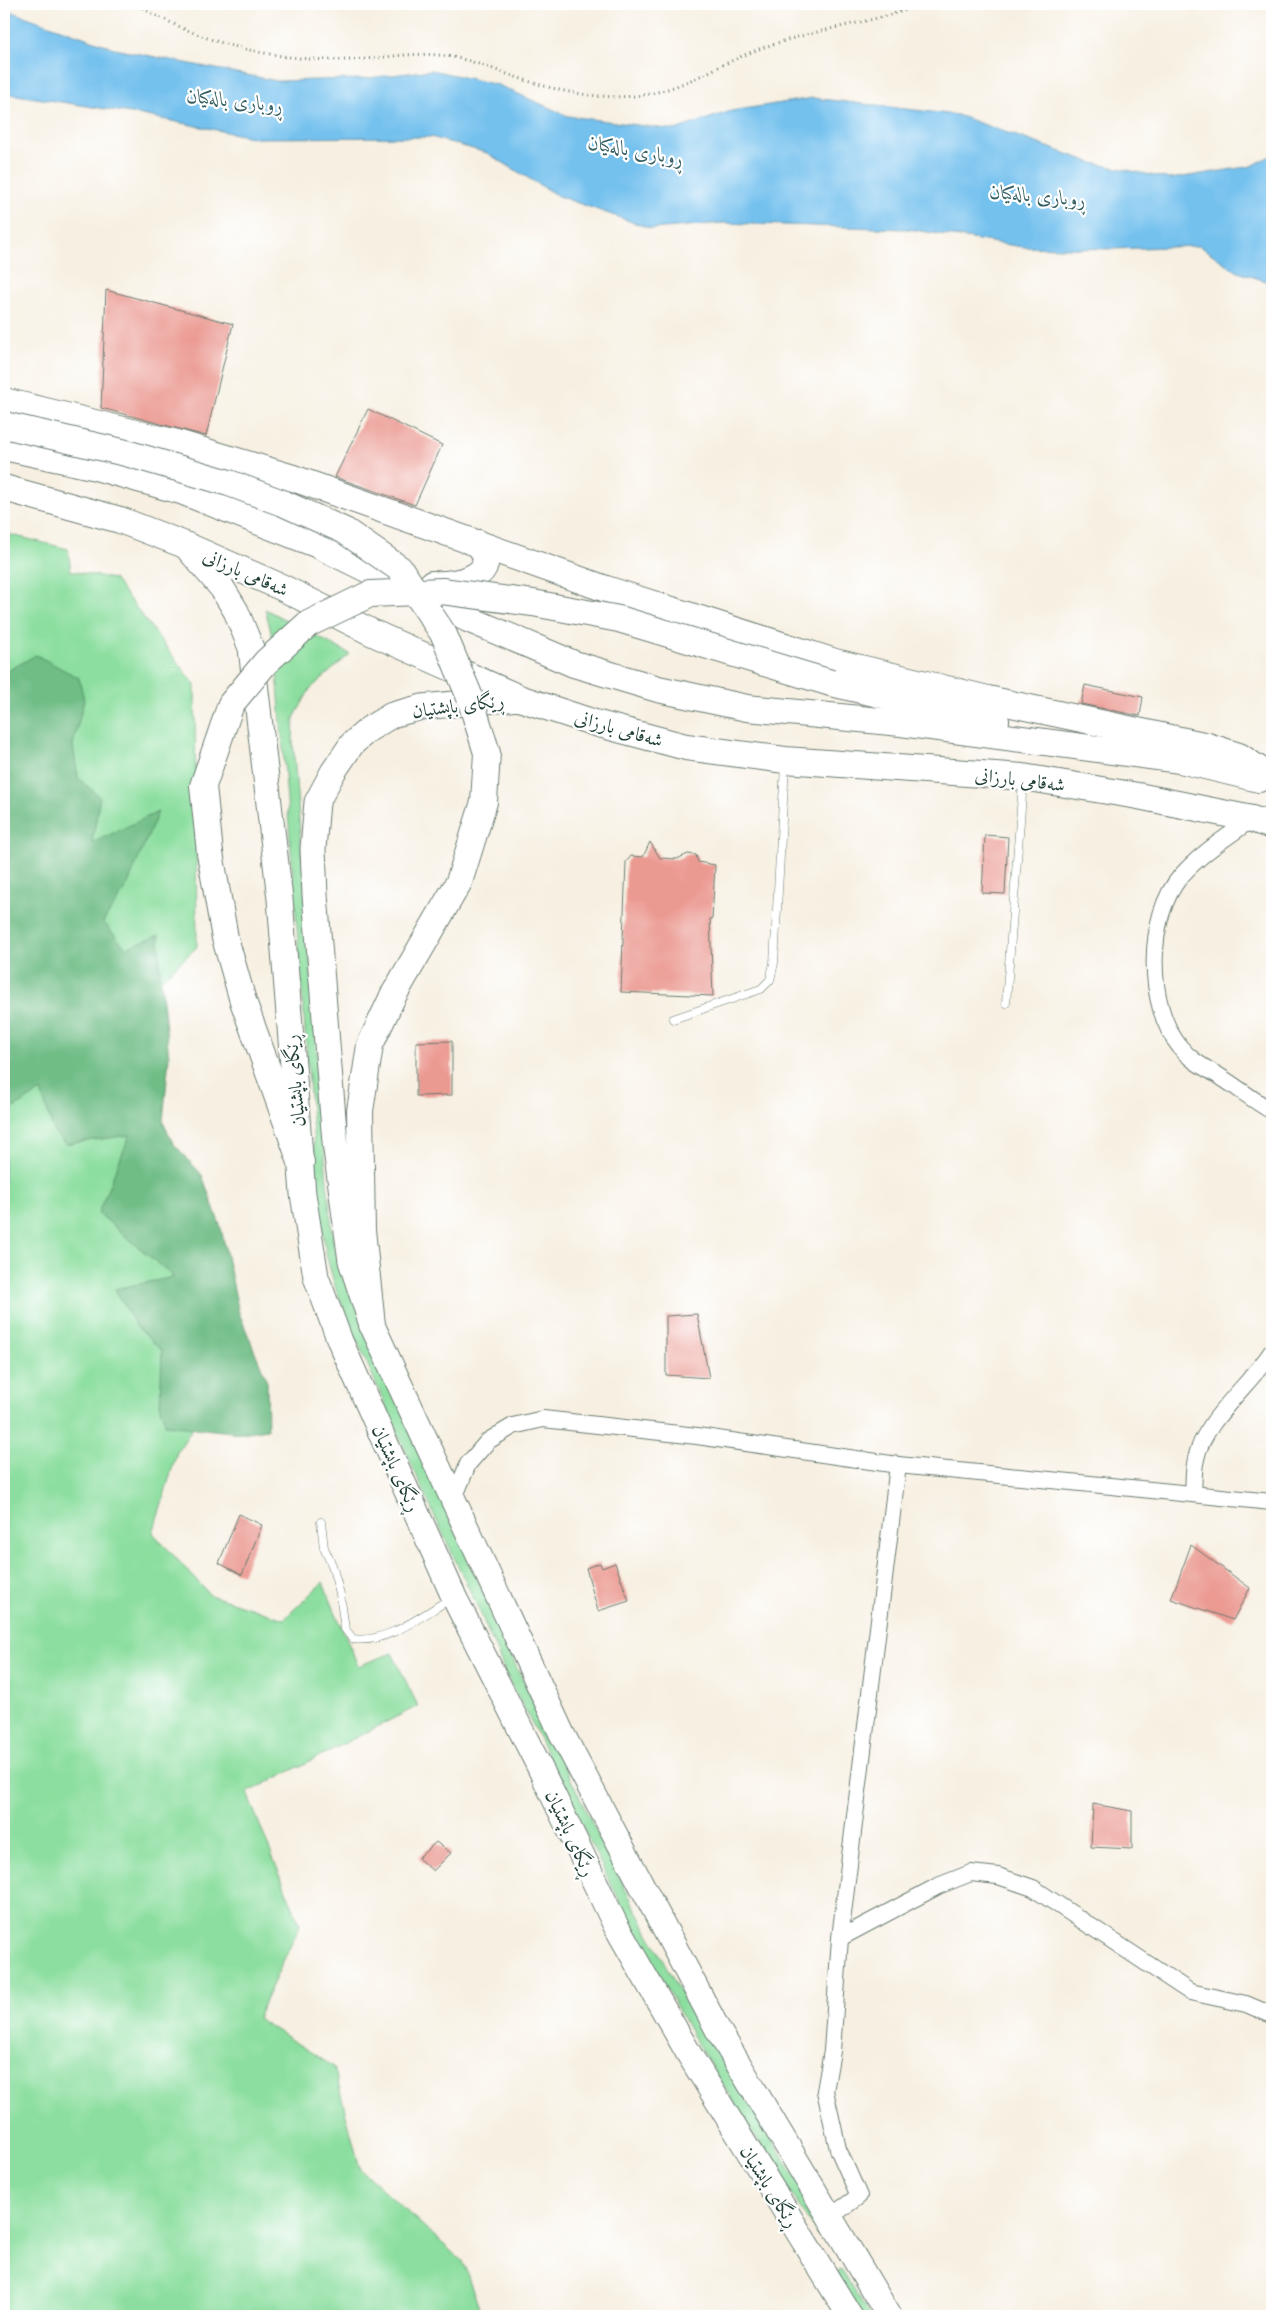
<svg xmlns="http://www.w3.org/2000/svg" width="1276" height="2320" font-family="Cardo,Amiri,serif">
<rect width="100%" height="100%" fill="#fff"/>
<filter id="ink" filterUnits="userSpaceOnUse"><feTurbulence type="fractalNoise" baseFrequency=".02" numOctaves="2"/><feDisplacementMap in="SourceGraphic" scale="10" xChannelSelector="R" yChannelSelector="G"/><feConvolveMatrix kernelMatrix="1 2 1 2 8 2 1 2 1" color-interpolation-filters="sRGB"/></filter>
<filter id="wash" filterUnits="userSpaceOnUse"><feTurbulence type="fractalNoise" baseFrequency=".0096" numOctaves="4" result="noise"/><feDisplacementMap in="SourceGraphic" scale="20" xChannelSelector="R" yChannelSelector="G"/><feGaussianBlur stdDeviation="1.12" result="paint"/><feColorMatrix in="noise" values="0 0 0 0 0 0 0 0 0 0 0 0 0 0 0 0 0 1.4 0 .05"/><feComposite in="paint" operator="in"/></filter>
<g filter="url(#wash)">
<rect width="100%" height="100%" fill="#f7f0e2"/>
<g fill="#8bde9f" stroke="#558e6a">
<path d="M 4,533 L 68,549 L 71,571 L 114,579 L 195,685 L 197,947 L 135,1003 L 212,1399 L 177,1452 L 153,1533 L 210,1595 L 284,1619 L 323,1582 L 358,1666 L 392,1653 L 418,1706 L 247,1793 L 300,1925 L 257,2018 L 334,2067 L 360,2169 L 463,2262 L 482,2316 L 4,2316 Z"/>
<path d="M 265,609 L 350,654 L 310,689 L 294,718 L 293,741 L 327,1181 L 334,1247 L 345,1282 L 515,1664 L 612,1864 L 697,2024 L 718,2052 L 828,2230 L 817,2235 L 693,2037 L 606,1875 L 533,1725 L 509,1681 L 479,1610 L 434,1515 L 354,1334 L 336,1290 L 326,1254 L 318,1197 L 275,647 Z"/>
<path d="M 839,2270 L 842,2271 L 870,2316 L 862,2316 L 837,2275 Z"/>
</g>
<path fill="#70bd86" stroke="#487d5d" d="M 36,655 L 79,678 L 84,700 L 73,745 L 78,778 L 100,797 L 92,843 L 158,812 L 127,886 L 103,922 L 126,948 L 159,935 L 160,973 L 169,1057 L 163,1122 L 173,1143 L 202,1175 L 221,1228 L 239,1313 L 267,1381 L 268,1429 L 241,1433 L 166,1425 L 160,1408 L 162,1351 L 136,1326 L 115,1289 L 174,1277 L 98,1213 L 130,1135 L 66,1144 L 54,1132 L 41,1091 L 4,1114 L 4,673 Z"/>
<path fill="#74c1ee" stroke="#4a7f91" d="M 4,9 L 120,50 L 277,81 L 361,79 L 432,70 L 498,85 L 568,116 L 675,130 L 731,111 L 813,98 L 957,115 L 1093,163 L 1170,179 L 1252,166 L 1272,155 L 1272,283 L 1238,272 L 1200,246 L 1111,249 L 1023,247 L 908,229 L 723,223 L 652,229 L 558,196 L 487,153 L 431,137 L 256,138 L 137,114 L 4,93 Z"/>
<g id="blocks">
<g fill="#eb9a92">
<path d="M 106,290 L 233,324 L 206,436 L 101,408 Z"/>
<path d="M 368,409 L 442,445 L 415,505 L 335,477 Z"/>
<path d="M 1085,685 L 1143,697 L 1140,716 L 1081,704 Z"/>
<path d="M 985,835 L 1008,837 L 1005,894 L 982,893 Z"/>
<path d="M 650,842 L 660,858 L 677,859 L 688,854 L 696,855 L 698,862 L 715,865 L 712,919 L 710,919 L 713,996 L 621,992 L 626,862 L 631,856 L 643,857 Z"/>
<path d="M 452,1041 L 452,1095 L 416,1096 L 416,1042 Z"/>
<path d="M 697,1314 L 709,1378 L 666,1375 L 666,1316 Z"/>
<path d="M 239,1514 L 262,1525 L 242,1575 L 219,1563 Z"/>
<path d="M 1191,1545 L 1250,1588 L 1233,1620 L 1171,1599 Z"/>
<path d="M 600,1563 L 602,1568 L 615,1563 L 629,1601 L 598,1611 L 586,1568 Z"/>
<path d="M 1093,1804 L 1132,1811 L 1132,1849 L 1091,1847 Z"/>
<path d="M 436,1842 L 451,1853 L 433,1871 L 418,1858 Z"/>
</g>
</g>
</g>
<g filter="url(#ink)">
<use href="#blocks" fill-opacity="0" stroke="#6b7c71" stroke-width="1"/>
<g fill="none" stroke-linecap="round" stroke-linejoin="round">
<defs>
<g id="service">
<path d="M 1006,1003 L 1023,782"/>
<path d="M 673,1019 L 761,989 L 770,980 L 774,963 L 785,765"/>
<path d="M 321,1522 L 324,1548 L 332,1565 L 340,1594 L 345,1629 L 353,1639 C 387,1644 422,1615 450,1599"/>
</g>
<g id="minor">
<path d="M 1252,819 C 1227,837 1201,853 1181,876 C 1146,916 1146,1006 1180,1047 C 1191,1061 1204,1067 1219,1076 C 1237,1087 1254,1101 1272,1111"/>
<path d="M 1193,1494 C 1194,1482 1193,1470 1196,1459 C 1203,1421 1251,1384 1272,1351"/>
<path d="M 454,1505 L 457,1491 L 468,1464 L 488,1441 L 513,1426 L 543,1419 L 697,1436 L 898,1465 L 1272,1502"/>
<path d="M 840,1938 L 938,1886 L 971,1873 L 998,1876 L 1033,1888 L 1190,1992 L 1246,2004 L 1272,2015"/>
<path d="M 830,2217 L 859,2196 L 838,2149 L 825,2091 L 832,2051 L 840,1938 L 898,1465"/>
</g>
<g id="primary">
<path d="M 185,545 L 222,588 L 236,611 L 251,648 L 280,899 L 303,1194 L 316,1277 L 340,1341 L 454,1597 L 539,1766 L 616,1926 L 689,2054 L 850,2316"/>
<path d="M 519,698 L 422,707 L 392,715 L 369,729 L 352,744 L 333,772 L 317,802 L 313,849 L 315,895 L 335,1142 L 351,1261 L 372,1325 L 562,1734 L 718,2030 L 889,2316"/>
</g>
<g id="trunk">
<path d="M 4,401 L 177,443 L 293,478 L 606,589 L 835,662 L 988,699 L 1208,746 L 1239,756 L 1272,778"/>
<path d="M 4,447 L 92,466 L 181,491 L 318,545 L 468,619 L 574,664 L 658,689 L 747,708 L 901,723 L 1180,760 L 1259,779"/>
<path d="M 4,488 L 120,520 L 185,545 L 281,587 L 373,633 L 519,698 L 595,723 L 686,747 L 785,760 L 1023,777 L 1138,796 L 1252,819 L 1272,826"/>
<path d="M 432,584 C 456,586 504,576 478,543"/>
<path d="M 831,683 L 996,721"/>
<path d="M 210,853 L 225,938 L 243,1001 L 301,1162"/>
<path d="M 372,1325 L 362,1230 L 360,1111 L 370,1045 L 393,996"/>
</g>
</defs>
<use href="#service" stroke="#6b7c71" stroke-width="9"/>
<use href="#minor" stroke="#6b7c71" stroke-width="18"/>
<use href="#primary" stroke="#6b7c71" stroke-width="27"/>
<use href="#trunk" stroke="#6b7c71" stroke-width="28"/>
<path stroke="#6b7c71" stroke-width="3" stroke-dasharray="1 4" stroke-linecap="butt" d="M 134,4 C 159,17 186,31 213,40 C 255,54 304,61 347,60 C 380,59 414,51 446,56 C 474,60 499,72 525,80 C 561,92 597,99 635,96 C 680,92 720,63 762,48 C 815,29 872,23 925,4"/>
<use href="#service" stroke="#fff" stroke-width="8"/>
<use href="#minor" stroke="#fff" stroke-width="16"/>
<use href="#primary" stroke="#fff" stroke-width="25"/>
<use href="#trunk" stroke="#fff" stroke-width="26"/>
<defs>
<g id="trunk-bridge">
<path d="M 4,425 L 126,453 L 229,483 L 285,504 L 345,531 L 400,569 L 444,635 L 469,695 L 487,753 L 484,802 L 459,882 L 393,996"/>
<path d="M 210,853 L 203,786 L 231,704 L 266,662 L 308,624 L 370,594 L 442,591 L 533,603 L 619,619 L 831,683"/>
</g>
</defs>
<use href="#trunk-bridge" stroke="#6b7c71" stroke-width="28" stroke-linecap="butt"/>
<use href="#trunk-bridge" stroke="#fff" stroke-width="26"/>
</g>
</g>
<g text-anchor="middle" stroke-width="4.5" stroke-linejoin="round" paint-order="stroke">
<g font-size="19" fill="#1f3d34" stroke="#fff">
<text transform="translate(246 572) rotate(24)" y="7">شەقامی بارزانی</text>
<text transform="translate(458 705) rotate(-7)" y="7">ڕێگای باپشتیان</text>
<text transform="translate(619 728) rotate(16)" y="7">شەقامی بارزانی</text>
<text transform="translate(1020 779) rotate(7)" y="7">شەقامی بارزانی</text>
<text transform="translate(294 1081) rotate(-95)" y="7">ڕێگای باپشتیان</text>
<text transform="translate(397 1468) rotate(66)" y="7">ڕێگای باپشتیان</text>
<text transform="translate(571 1833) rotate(65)" y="7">ڕێگای باپشتیان</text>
<text transform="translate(770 2186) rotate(58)" y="7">ڕێگای باپشتیان</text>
</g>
<g font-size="20" font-style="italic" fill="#345e62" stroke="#fff">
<text transform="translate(235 100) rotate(6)" y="7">ڕوباری بالەکیان</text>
<text transform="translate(636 150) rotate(10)" y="7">ڕوباری بالەکیان</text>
<text transform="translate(1038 195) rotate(5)" y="7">ڕوباری بالەکیان</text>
</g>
</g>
<rect width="1276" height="2320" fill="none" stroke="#fff" stroke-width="20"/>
</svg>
